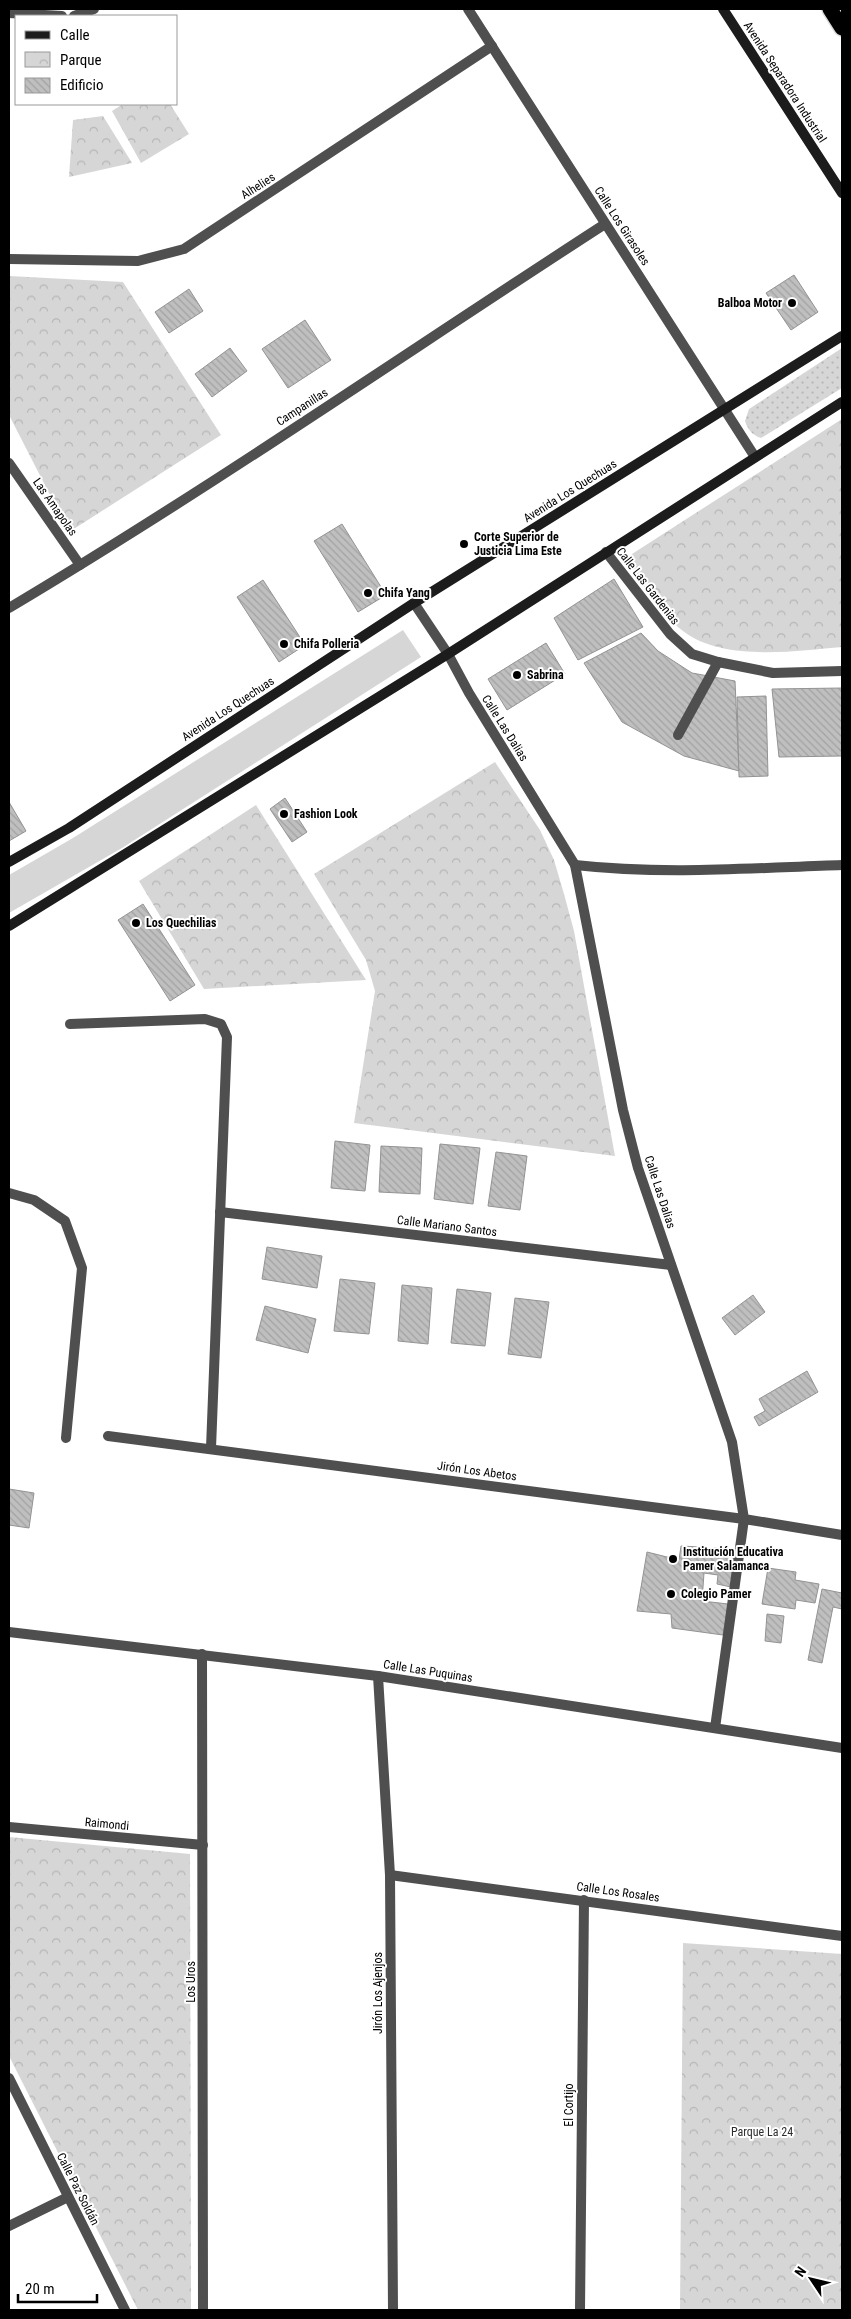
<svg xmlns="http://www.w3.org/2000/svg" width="851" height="2319" font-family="'Roboto Condensed',sans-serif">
<defs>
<pattern id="park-crowns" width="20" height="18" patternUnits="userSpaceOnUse" patternTransform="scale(1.25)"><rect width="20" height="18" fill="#d6d6d6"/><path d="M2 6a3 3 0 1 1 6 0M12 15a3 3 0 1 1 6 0" fill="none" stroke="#b6b6b6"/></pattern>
<pattern id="garden-dots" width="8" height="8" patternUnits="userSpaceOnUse" patternTransform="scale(1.25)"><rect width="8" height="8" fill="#d6d6d6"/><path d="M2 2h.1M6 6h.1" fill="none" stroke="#b6b6b6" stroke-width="1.8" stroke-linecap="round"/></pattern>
<pattern id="building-back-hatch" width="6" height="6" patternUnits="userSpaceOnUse" patternTransform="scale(1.25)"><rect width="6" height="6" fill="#bfbfbf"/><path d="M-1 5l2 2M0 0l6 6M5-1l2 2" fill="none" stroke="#a2a2a2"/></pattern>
</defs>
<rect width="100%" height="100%" fill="#fff"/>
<path fill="#d6d6d6" d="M 403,630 L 421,657 L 122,848 L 9,913 L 9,875 L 73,838 Z"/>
<g fill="url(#park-crowns)">
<path d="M 123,104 L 170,104 L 189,134 L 141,163 L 112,111 Z"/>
<path d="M 103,116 L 132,163 L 69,177 L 73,120 Z"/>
<path d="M 9,276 L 123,282 L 221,435 L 69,532 L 9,415 Z"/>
<path d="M 842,419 L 842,647 C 795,651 723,662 683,631 C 670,621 662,610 652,597 C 642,584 631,572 632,554 Z"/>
<path d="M 495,762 L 540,830 L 554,860 L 564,894 L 574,931 L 615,1156 L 354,1123 L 375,991 L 366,960 L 314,874 Z"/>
<path d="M 256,805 L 366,980 L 204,989 L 139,881 Z"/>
<path d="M 9,1837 L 190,1854 L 191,2310 L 138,2310 L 9,2056 Z"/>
<path d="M 683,1943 L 842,1954 L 842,2310 L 680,2310 Z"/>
</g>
<path fill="url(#garden-dots)" d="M 842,348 L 842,388 L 761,438 C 752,435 748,430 745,421 L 749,409 Z"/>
<g fill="url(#building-back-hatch)" stroke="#939393">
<path d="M 794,275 L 818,312 L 791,330 L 766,293 Z"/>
<path d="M 189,289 L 203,311 L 169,333 L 155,312 Z"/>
<path d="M 305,320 L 331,360 L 288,388 L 262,349 Z"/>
<path d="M 230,348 L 247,371 L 212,397 L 195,374 Z"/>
<path d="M 342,524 L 386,595 L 358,612 L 314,541 Z"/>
<path d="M 614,579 L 643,627 L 578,660 L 554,618 Z"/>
<path d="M 263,580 L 305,645 L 279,662 L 237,597 Z"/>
<path d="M 641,633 L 658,651 L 692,673 L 735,681 L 739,771 L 684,756 L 622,722 L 584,663 Z"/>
<path d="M 546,643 L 565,674 L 507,710 L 488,679 Z"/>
<path d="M 842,688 L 842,756 L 779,757 L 772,689 Z"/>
<path d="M 766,696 L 768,776 L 739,777 L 737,697 Z"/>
<path d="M 285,798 L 307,832 L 292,842 L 270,809 Z"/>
<path d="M 9,802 L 26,831 L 9,841 Z"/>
<path d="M 143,904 L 195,985 L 170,1001 L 118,920 Z"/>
<path d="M 335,1141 L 370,1145 L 365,1191 L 331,1188 Z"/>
<path d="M 440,1144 L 480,1148 L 473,1204 L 434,1199 Z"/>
<path d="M 381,1146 L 422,1148 L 420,1194 L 379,1192 Z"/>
<path d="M 496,1152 L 527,1156 L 520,1210 L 488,1206 Z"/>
<path d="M 267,1247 L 322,1256 L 317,1288 L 262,1279 Z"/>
<path d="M 340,1279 L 375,1283 L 369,1334 L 334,1331 Z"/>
<path d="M 402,1285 L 432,1288 L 428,1344 L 398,1341 Z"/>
<path d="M 457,1289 L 491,1293 L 485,1346 L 451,1343 Z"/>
<path d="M 753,1295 L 765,1312 L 735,1335 L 722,1318 Z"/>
<path d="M 515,1298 L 549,1302 L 541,1358 L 508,1354 Z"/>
<path d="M 265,1306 L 316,1319 L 308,1353 L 256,1340 Z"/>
<path d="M 807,1371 L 818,1392 L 759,1426 L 754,1417 L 765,1411 L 759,1399 Z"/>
<path d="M 9,1489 L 34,1493 L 29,1528 L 9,1525 Z"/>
<path d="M 681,1546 L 735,1549 L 731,1587 L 717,1584 L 718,1575 L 704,1573 L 702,1601 L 728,1604 L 723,1635 L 672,1628 L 671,1614 L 637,1611 L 647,1552 L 679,1560 Z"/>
<path d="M 768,1568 L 796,1572 L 795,1580 L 819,1584 L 815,1603 L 796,1600 L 795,1609 L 762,1604 Z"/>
<path d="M 822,1589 L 842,1593 L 842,1609 L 833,1607 L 822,1663 L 808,1660 Z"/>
<path d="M 767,1614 L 784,1616 L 781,1643 L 765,1641 Z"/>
</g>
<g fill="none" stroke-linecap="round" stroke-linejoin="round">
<defs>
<path id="motorway" d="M 830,9 L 842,28"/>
</defs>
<use href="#motorway" stroke="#dbdbdb" stroke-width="18"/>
<g stroke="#4f4f4f" stroke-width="10">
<path d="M 678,735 L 718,662"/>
<path d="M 9,1193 L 34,1200 L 65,1221 L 82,1268 L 66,1438"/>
</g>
<path stroke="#4f4f4f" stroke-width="10" d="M 715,1728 L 744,1519"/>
<g stroke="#4f4f4f" stroke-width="10">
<path d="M 468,9 L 755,457"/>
<path d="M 9,13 L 62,16"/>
<path d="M 74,16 L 94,9"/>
<path d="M 9,259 L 138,261 L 184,249 L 492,46"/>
<path d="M 9,463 L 80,565"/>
<path d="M 606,552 L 670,634 L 692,654 L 718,662 L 773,673 L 842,671"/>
<path d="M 9,608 C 212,487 407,352 605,224"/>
<path d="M 575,865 C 664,875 753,868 842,865"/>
<path d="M 70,1024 L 205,1019 L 221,1024 L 227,1037 L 211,1448"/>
<path d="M 220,1212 L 671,1265"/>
<path d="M 108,1436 L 744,1519"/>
<path d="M 9,1632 L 378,1676 L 842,1748"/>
<path d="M 202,1654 L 203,2310"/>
<path d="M 378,1676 L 390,1875 L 393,2310"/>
<path d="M 9,1827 L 203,1845"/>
<path d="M 390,1875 L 842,1936"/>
<path d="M 9,2226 L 68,2197"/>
<path d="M 580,2310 L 584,1900"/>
</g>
<g stroke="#4f4f4f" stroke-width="10">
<path d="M 414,603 L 448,654 L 469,693 L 575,865 L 623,1110 L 638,1168 L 732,1442 L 744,1519 L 842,1535"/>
<path d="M 9,2078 L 125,2310"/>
</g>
<g stroke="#1c1c1c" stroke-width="10">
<path d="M 723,9 L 842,193"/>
<path d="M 9,862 L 69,828 L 414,603 L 842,336"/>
<path d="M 9,926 L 448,654 L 842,402"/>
</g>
<use href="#motorway" stroke="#000" stroke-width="15"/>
</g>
<g fill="#000" stroke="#fff" stroke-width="2">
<circle cx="792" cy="303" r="5"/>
<circle cx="464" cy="544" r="5"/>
<circle cx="368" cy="593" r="5"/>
<circle cx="284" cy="644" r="5"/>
<circle cx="517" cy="675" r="5"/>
<circle cx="284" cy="814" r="5"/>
<circle cx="136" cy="923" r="5"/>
<circle cx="673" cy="1559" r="5"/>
<circle cx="671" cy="1594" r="5"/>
</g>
<g text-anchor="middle" stroke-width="4" stroke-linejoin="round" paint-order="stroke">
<g font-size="12" fill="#000" stroke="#fff">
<text transform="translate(785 82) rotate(57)" y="4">Avenida Separadora Industrial</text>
<text transform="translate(258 186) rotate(-33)" y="4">Alhelies</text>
<text transform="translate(622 226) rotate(57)" y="4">Calle Los Girasoles</text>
<text transform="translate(302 407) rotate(-33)" y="4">Campanillas</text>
<text transform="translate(570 491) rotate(-32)" y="4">Avenida Los Quechuas</text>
<text transform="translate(55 507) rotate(55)" y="4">Las Amapolas</text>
<text transform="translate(648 586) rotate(52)" y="4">Calle Las Gardenias</text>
<text transform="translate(228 709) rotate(-33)" y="4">Avenida Los Quechuas</text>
<text transform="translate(505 728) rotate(58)" y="4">Calle Las Dalias</text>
<text transform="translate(660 1192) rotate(72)" y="4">Calle Las Dalias</text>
<text transform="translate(447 1226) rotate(7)" y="4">Calle Mariano Santos</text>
<text transform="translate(477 1471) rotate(8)" y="4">Jirón Los Abetos</text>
<text transform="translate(428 1671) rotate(9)" y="4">Calle Las Puquinas</text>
<text transform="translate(107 1824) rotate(5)" y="4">Raimondi</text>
<text transform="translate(618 1892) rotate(8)" y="4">Calle Los Rosales</text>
<text transform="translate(191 1982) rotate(-90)" y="4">Los Uros</text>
<text transform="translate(378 1993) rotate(-90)" y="4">Jirón Los Ajenjos</text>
<text transform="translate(569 2105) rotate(-90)" y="4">El Cortijo</text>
<text transform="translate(78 2189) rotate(63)" y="4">Calle Paz Soldán</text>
</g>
<g font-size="12" font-weight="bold" fill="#000" stroke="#fff" text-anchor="start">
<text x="782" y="307" text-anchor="end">Balboa Motor</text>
<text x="474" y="541">Corte Superior de<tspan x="474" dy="14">Justicia Lima Este</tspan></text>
<text x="378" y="597">Chifa Yang</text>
<text x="294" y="648">Chifa Polleria</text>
<text x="527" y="679">Sabrina</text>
<text x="294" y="818">Fashion Look</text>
<text x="146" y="927">Los Quechilias</text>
<text x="683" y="1556">Institución Educativa<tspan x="683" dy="14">Pamer Salamanca</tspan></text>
<text x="681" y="1598">Colegio Pamer</text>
</g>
<g font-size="12" fill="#2d2d2d" stroke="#fff">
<text x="762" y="2136">Parque La 24</text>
</g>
</g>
<rect width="851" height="2319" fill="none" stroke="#000000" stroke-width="20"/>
<rect x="15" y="15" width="162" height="90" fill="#ffffff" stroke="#999999"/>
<rect x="25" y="31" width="25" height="8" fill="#1c1c1c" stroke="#999999"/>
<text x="60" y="40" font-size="15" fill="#000000">Calle</text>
<rect x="25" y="52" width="25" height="15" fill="url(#park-crowns)" stroke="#999999"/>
<text x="60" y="65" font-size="15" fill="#000000">Parque</text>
<rect x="25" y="78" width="25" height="15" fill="url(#building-back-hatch)" stroke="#999999"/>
<text x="60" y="90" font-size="15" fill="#000000">Edificio</text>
<g transform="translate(811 2279) rotate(305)" stroke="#ffffff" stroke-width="4" paint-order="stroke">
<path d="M0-4L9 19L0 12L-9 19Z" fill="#000000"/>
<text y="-8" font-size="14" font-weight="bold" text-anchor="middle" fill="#000000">N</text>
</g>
<path d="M18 2294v8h79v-8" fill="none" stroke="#000000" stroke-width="2.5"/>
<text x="25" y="2294" font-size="15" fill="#000000" stroke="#ffffff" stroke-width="4" paint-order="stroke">20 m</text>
</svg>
